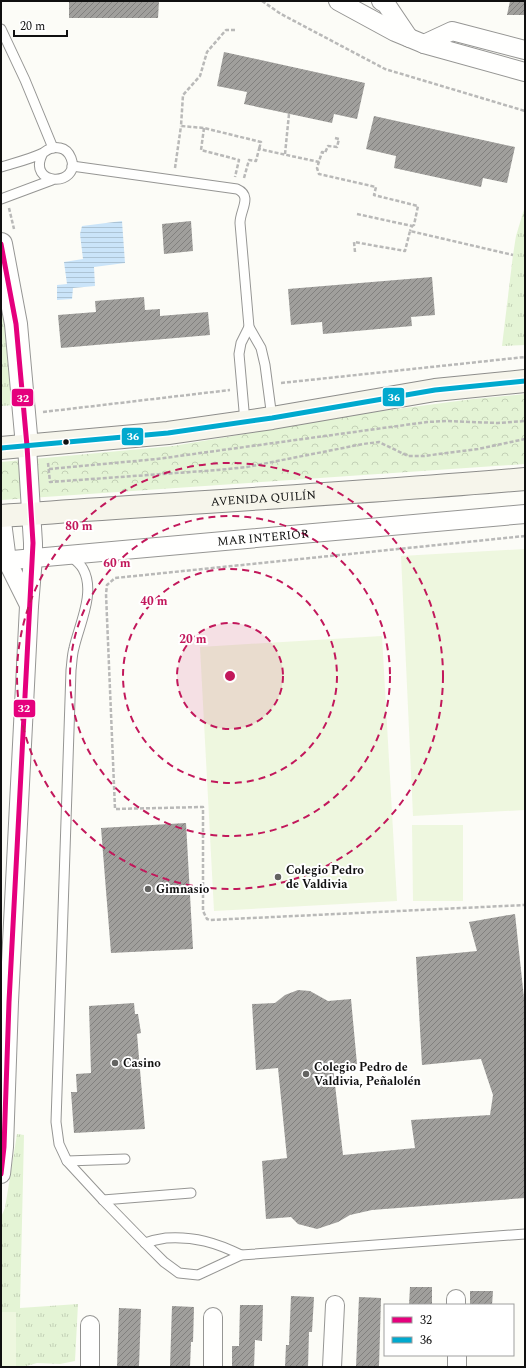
<svg xmlns="http://www.w3.org/2000/svg" width="526" height="1368" font-family="Spectral,serif">
<defs>
<pattern id="grass-tufts" width="24" height="20" patternUnits="userSpaceOnUse"><rect width="24" height="20" fill="#e4f4d5"/><path d="M3 7l-1-3M5 7V3M7 7l1-3M15 17l-1-3M17 17v-4M19 17l1-3" fill="none" stroke="#c3d0b6"/></pattern>
<pattern id="park-crowns" width="20" height="18" patternUnits="userSpaceOnUse"><rect width="20" height="18" fill="#e4f4d5"/><path d="M2 6a3 3 0 1 1 6 0M12 15a3 3 0 1 1 6 0" fill="none" stroke="#c3d0b6"/></pattern>
<pattern id="water-rules" width="6" height="5" patternUnits="userSpaceOnUse"><rect width="6" height="5" fill="#cae4f9"/><path d="M0 2.5h6" fill="none" stroke="#acc3d4"/></pattern>
<pattern id="building-hatch" width="6" height="6" patternUnits="userSpaceOnUse"><rect width="6" height="6" fill="#a09f9c"/><path d="M-1 1l2-2M0 6l6-6M5 7l2-2" fill="none" stroke="#81807e"/></pattern>
</defs>
<rect width="100%" height="100%" fill="#fcfcf7"/>
<g fill="url(#grass-tufts)">
<path d="M 525,206 L 525,345 L 502,346 L 513,255 L 516,236 Z"/>
<path d="M 1,286 L 15,405 L 2,406 L 1,401 Z"/>
<path d="M 17,1134 L 24,1135 L 20,1308 L 78,1304 L 75,1361 L 60,1364 L 37,1363 L 23,1367 L 1,1367 L 1,1217 L 5,1208 Z"/>
</g>
<path fill="url(#park-crowns)" d="M 525,394 L 525,464 L 1,500 L 1,462 L 173,446 L 374,412 L 473,399 Z"/>
<g fill="#eef7df">
<path d="M 525,549 L 525,810 L 413,816 L 401,556 Z"/>
<path d="M 382,636 L 397,901 L 214,911 L 200,647 Z"/>
<path d="M 412,825 L 463,825 L 463,901 L 413,901 Z"/>
<rect x="1" y="1312" width="15" height="55"/>
</g>
<path fill="url(#water-rules)" d="M 122,221 L 125,263 L 94,267 L 95,286 L 73,288 L 72,299 L 57,300 L 57,285 L 67,284 L 64,262 L 83,259 L 80,234 L 82,226 Z"/>
<g fill="url(#building-hatch)">
<path d="M 69,1 L 159,1 L 158,18 L 69,18 Z"/>
<path d="M 510,1 L 525,1 L 525,15 L 507,15 Z"/>
<path d="M 224,52 L 365,83 L 357,119 L 334,114 L 332,123 L 244,104 L 247,92 L 217,86 Z"/>
<path d="M 374,116 L 515,147 L 507,183 L 483,178 L 481,187 L 394,168 L 396,156 L 366,149 Z"/>
<path d="M 191,221 L 193,251 L 164,254 L 162,224 Z"/>
<path d="M 432,277 L 435,315 L 411,317 L 412,326 L 323,334 L 322,322 L 291,325 L 288,289 Z"/>
<path d="M 144,297 L 145,310 L 160,309 L 160,316 L 208,312 L 210,335 L 61,348 L 58,315 L 96,312 L 95,301 Z"/>
<path d="M 186,823 L 193,949 L 111,953 L 101,828 Z"/>
<path d="M 515,914 L 524,998 L 525,998 L 525,1198 L 372,1210 L 350,1215 L 338,1222 L 317,1229 L 298,1224 L 291,1217 L 266,1219 L 262,1161 L 287,1158 L 278,1068 L 256,1070 L 252,1004 L 275,1003 L 285,995 L 298,990 L 310,991 L 328,1001 L 351,999 L 357,1064 L 333,1067 L 343,1155 L 415,1148 L 411,1120 L 490,1115 L 493,1095 L 481,1059 L 422,1065 L 416,957 L 477,951 L 469,922 Z"/>
<path d="M 134,1003 L 135,1014 L 138,1014 L 141,1033 L 137,1034 L 145,1129 L 74,1133 L 71,1092 L 77,1092 L 76,1074 L 91,1073 L 89,1006 Z"/>
<path d="M 410,1287 L 432,1287 L 432,1305 L 409,1305 Z"/>
<path d="M 470,1291 L 493,1291 L 492,1305 L 470,1305 Z"/>
<path d="M 291,1296 L 314,1297 L 312,1332 L 309,1332 L 308,1367 L 285,1367 L 286,1345 L 289,1345 Z"/>
<path d="M 359,1297 L 381,1298 L 379,1367 L 356,1367 Z"/>
<path d="M 240,1305 L 263,1305 L 262,1341 L 255,1340 L 254,1367 L 232,1367 L 232,1346 L 239,1346 Z"/>
<path d="M 172,1306 L 194,1307 L 193,1342 L 191,1342 L 190,1367 L 170,1367 Z"/>
<path d="M 119,1308 L 141,1309 L 139,1367 L 117,1367 Z"/>
</g>
<g fill="none" stroke-linecap="round" stroke-linejoin="round">
<defs>
<g id="service">
<path d="M 1,29 L 25,80 L 53,148"/>
<path d="M 72,166 L 237,189 C 253,196 240,210 240,223 L 249,327 L 261,348 L 265,365 L 272,418"/>
<path d="M 1,167 C 14,163 31,159 43,153 C 46,151 49,148 53,148 C 55,147 58,148 60,148 C 65,149 69,153 71,158 C 82,187 25,187 43,153"/>
<path d="M 1,199 L 52,180"/>
<path d="M 245,422 L 239,354 L 241,343 L 249,327"/>
<path d="M 69,555 C 74,559 80,563 83,569 C 96,592 79,625 74,648 C 72,655 72,662 71,670 L 56,1122 L 59,1144 L 67,1161 L 103,1200 L 145,1243 L 164,1262 L 179,1273 L 198,1275 L 241,1255 L 525,1234"/>
<path d="M 67,1161 L 125,1159"/>
<path d="M 103,1200 L 191,1193"/>
<path d="M 145,1243 C 151,1241 159,1239 166,1238 C 194,1236 217,1243 241,1255"/>
</g>
<g id="minor">
<path d="M 338,1 L 395,32 L 424,44 L 525,72"/>
<path d="M 381,1 L 386,4 L 409,38"/>
<path d="M 424,44 L 452,31 L 525,50"/>
<path d="M 1,514 L 7,561 L 29,605"/>
<path id="s1" d="M 1,561 L 525,514"/>
<path d="M 1,1174 L 4,1147 L 9,1002 L 29,606 L 33,558 L 33,543 L 27,446"/>
<path d="M 456,1299 L 456,1305"/>
<path d="M 213,1317 L 213,1367"/>
<path d="M 457,1355 L 457,1367"/>
<path d="M 90,1367 L 90,1325"/>
<path d="M 332,1367 L 335,1305"/>
</g>
<path id="tertiary" d="M 1,244 L 16,324 L 27,446"/>
<g id="secondary">
<path d="M 1,448 L 168,433 L 272,418 L 435,390 L 525,381"/>
<path id="s2" d="M 1,516 C 176,503 350,494 525,479"/>
</g>
</defs>
<use href="#service" stroke="#969694" stroke-width="11"/>
<use href="#minor" stroke="#969694" stroke-width="20"/>
<use href="#tertiary" stroke="#969694" stroke-width="24"/>
<use href="#secondary" stroke="#8d8d8b" stroke-width="24"/>
<g stroke="#b9b9b8" stroke-width="2.5" stroke-dasharray="4 2" stroke-linecap="butt">
<path d="M 262,1 L 281,14 L 385,69 L 525,111"/>
<path d="M 235,30 L 226,30 L 207,52 L 200,76 L 183,95 L 181,126 L 204,128 L 261,142 L 259,149"/>
<path d="M 204,128 L 201,150 L 239,160 L 235,177"/>
<path d="M 335,138 L 339,139 L 337,147 L 328,146 L 325,153 L 322,152 L 317,168 L 319,174 L 376,187 L 374,195 L 418,206 L 414,225 L 412,226"/>
<path d="M 285,154 L 289,114"/>
<path d="M 175,168 L 181,126"/>
<path d="M 244,178 L 249,160 L 256,161 L 259,149 L 319,162"/>
<path d="M 9,208 L 14,229"/>
<path d="M 357,214 L 412,226 L 410,231"/>
<path d="M 355,252 L 354,242 L 405,251 L 410,231 L 513,255"/>
<path d="M 281,383 L 525,357"/>
<path d="M 43,412 L 230,390"/>
<path d="M 48,463 L 50,482 L 218,470 L 247,467 L 363,444 L 379,442 L 408,456 L 424,456 L 478,449 L 525,439"/>
<path d="M 49,469 L 157,459 L 427,422 L 446,421 L 498,423 L 525,421"/>
<path d="M 525,536 L 115,578 L 107,585 L 106,594 L 115,809 L 203,807 L 203,911 L 207,919 L 210,920 L 525,905"/>
</g>
<use href="#service" stroke="#fffffe" stroke-width="9"/>
<use href="#minor" stroke="#fffffe" stroke-width="18"/>
<use href="#tertiary" stroke="#fffffe" stroke-width="22"/>
<use href="#secondary" stroke="#f6f5eb" stroke-width="22"/>
<defs>
<path id="bus-1" d="M 1,244 L 16,324 L 27,446 L 33,543 L 9,1002 L 4,1147 L 1,1174"/>
<path id="bus-2" d="M 1,448 L 168,433 L 272,418 L 435,390 L 525,381"/>
</defs>
<use href="#bus-1" stroke="#fff" stroke-width="8"/>
<use href="#bus-2" stroke="#fff" stroke-width="8"/>
<use href="#bus-1" stroke="#e5007d" stroke-width="5"/>
<use href="#bus-2" stroke="#00a9ce" stroke-width="5"/>
</g>
<circle cx="230" cy="676" r="53" fill="#c2185b" fill-opacity=".12"/>
<g fill="none" stroke="#c2185b" stroke-width="2" stroke-dasharray="7 5">
<circle cx="230" cy="676" r="53"/>
<circle cx="230" cy="676" r="107"/>
<circle cx="230" cy="676" r="160"/>
<circle cx="230" cy="676" r="213"/>
</g>
<circle fill="#101010" stroke="#fff" stroke-width="1.5" cx="66" cy="442" r="3.5"/>
<g fill="#636361" stroke="#fff" stroke-width="1.5">
<circle cx="278" cy="877" r="4"/>
<circle cx="148" cy="889" r="4"/>
<circle cx="115" cy="1063" r="4"/>
<circle cx="306" cy="1074" r="4"/>
</g>
<g text-anchor="middle" stroke-width="4" stroke-linejoin="round" paint-order="stroke">
<g font-size="12" fill="#101010" stroke="#fff">
<text dy="4" stroke="none"><textPath href="#s2" startOffset="263">AVENIDA QUILÍN</textPath></text>
<text dy="4" stroke="none"><textPath href="#s1" startOffset="263">MAR INTERIOR</textPath></text>
</g>
<g font-size="12" font-weight="bold" fill="#101010" stroke="#fff" text-anchor="start">
<text x="286" y="874">Colegio Pedro<tspan x="286" dy="14">de Valdivia</tspan></text>
<text x="156" y="893">Gimnasio</text>
<text x="123" y="1067">Casino</text>
<text x="314" y="1071">Colegio Pedro de<tspan x="314" dy="14">Valdivia, Peñalolén</tspan></text>
</g>
</g>
<circle cx="230" cy="676" r="6" fill="#c2185b" stroke="#fff" stroke-width="2"/>
<g font-size="12" text-anchor="middle" font-weight="bold" fill="#c2185b" stroke="#fff" stroke-width="4" stroke-linejoin="round" paint-order="stroke">
<text x="79" y="530">80 m</text>
<text x="117" y="567">60 m</text>
<text x="154" y="605">40 m</text>
<text x="193" y="643">20 m</text>
</g>
<g stroke="#fff" stroke-width="1.5">
<rect x="382" y="387" width="23" height="20" rx="4" fill="#00a9ce"/>
<rect x="11" y="388" width="23" height="19" rx="4" fill="#e5007d"/>
<rect x="121" y="427" width="23" height="19" rx="4" fill="#00a9ce"/>
<rect x="13" y="699" width="23" height="19" rx="4" fill="#e5007d"/>
</g>
<g font-size="11" text-anchor="middle" font-weight="bold" fill="#fff">
<text x="394" y="401">36</text>
<text x="23" y="402">32</text>
<text x="133" y="440">36</text>
<text x="24" y="712">32</text>
</g>
<rect width="526" height="1368" fill="none" stroke="#101010" stroke-width="4"/>
<rect x="384" y="1304" width="130" height="52" fill="#ffffff" stroke="#9f9f9f"/>
<rect x="392" y="1317" width="20" height="6" fill="#e5007d" stroke="#9f9f9f"/>
<text x="420" y="1324" font-size="12" fill="#101010">32</text>
<rect x="392" y="1337" width="20" height="6" fill="#00a9ce" stroke="#9f9f9f"/>
<text x="420" y="1344" font-size="12" fill="#101010">36</text>
<path d="M14 30v6h53v-6" fill="none" stroke="#101010" stroke-width="2"/>
<text x="20" y="30" font-size="12" fill="#101010" stroke="#ffffff" stroke-width="3" paint-order="stroke">20 m</text>
</svg>
